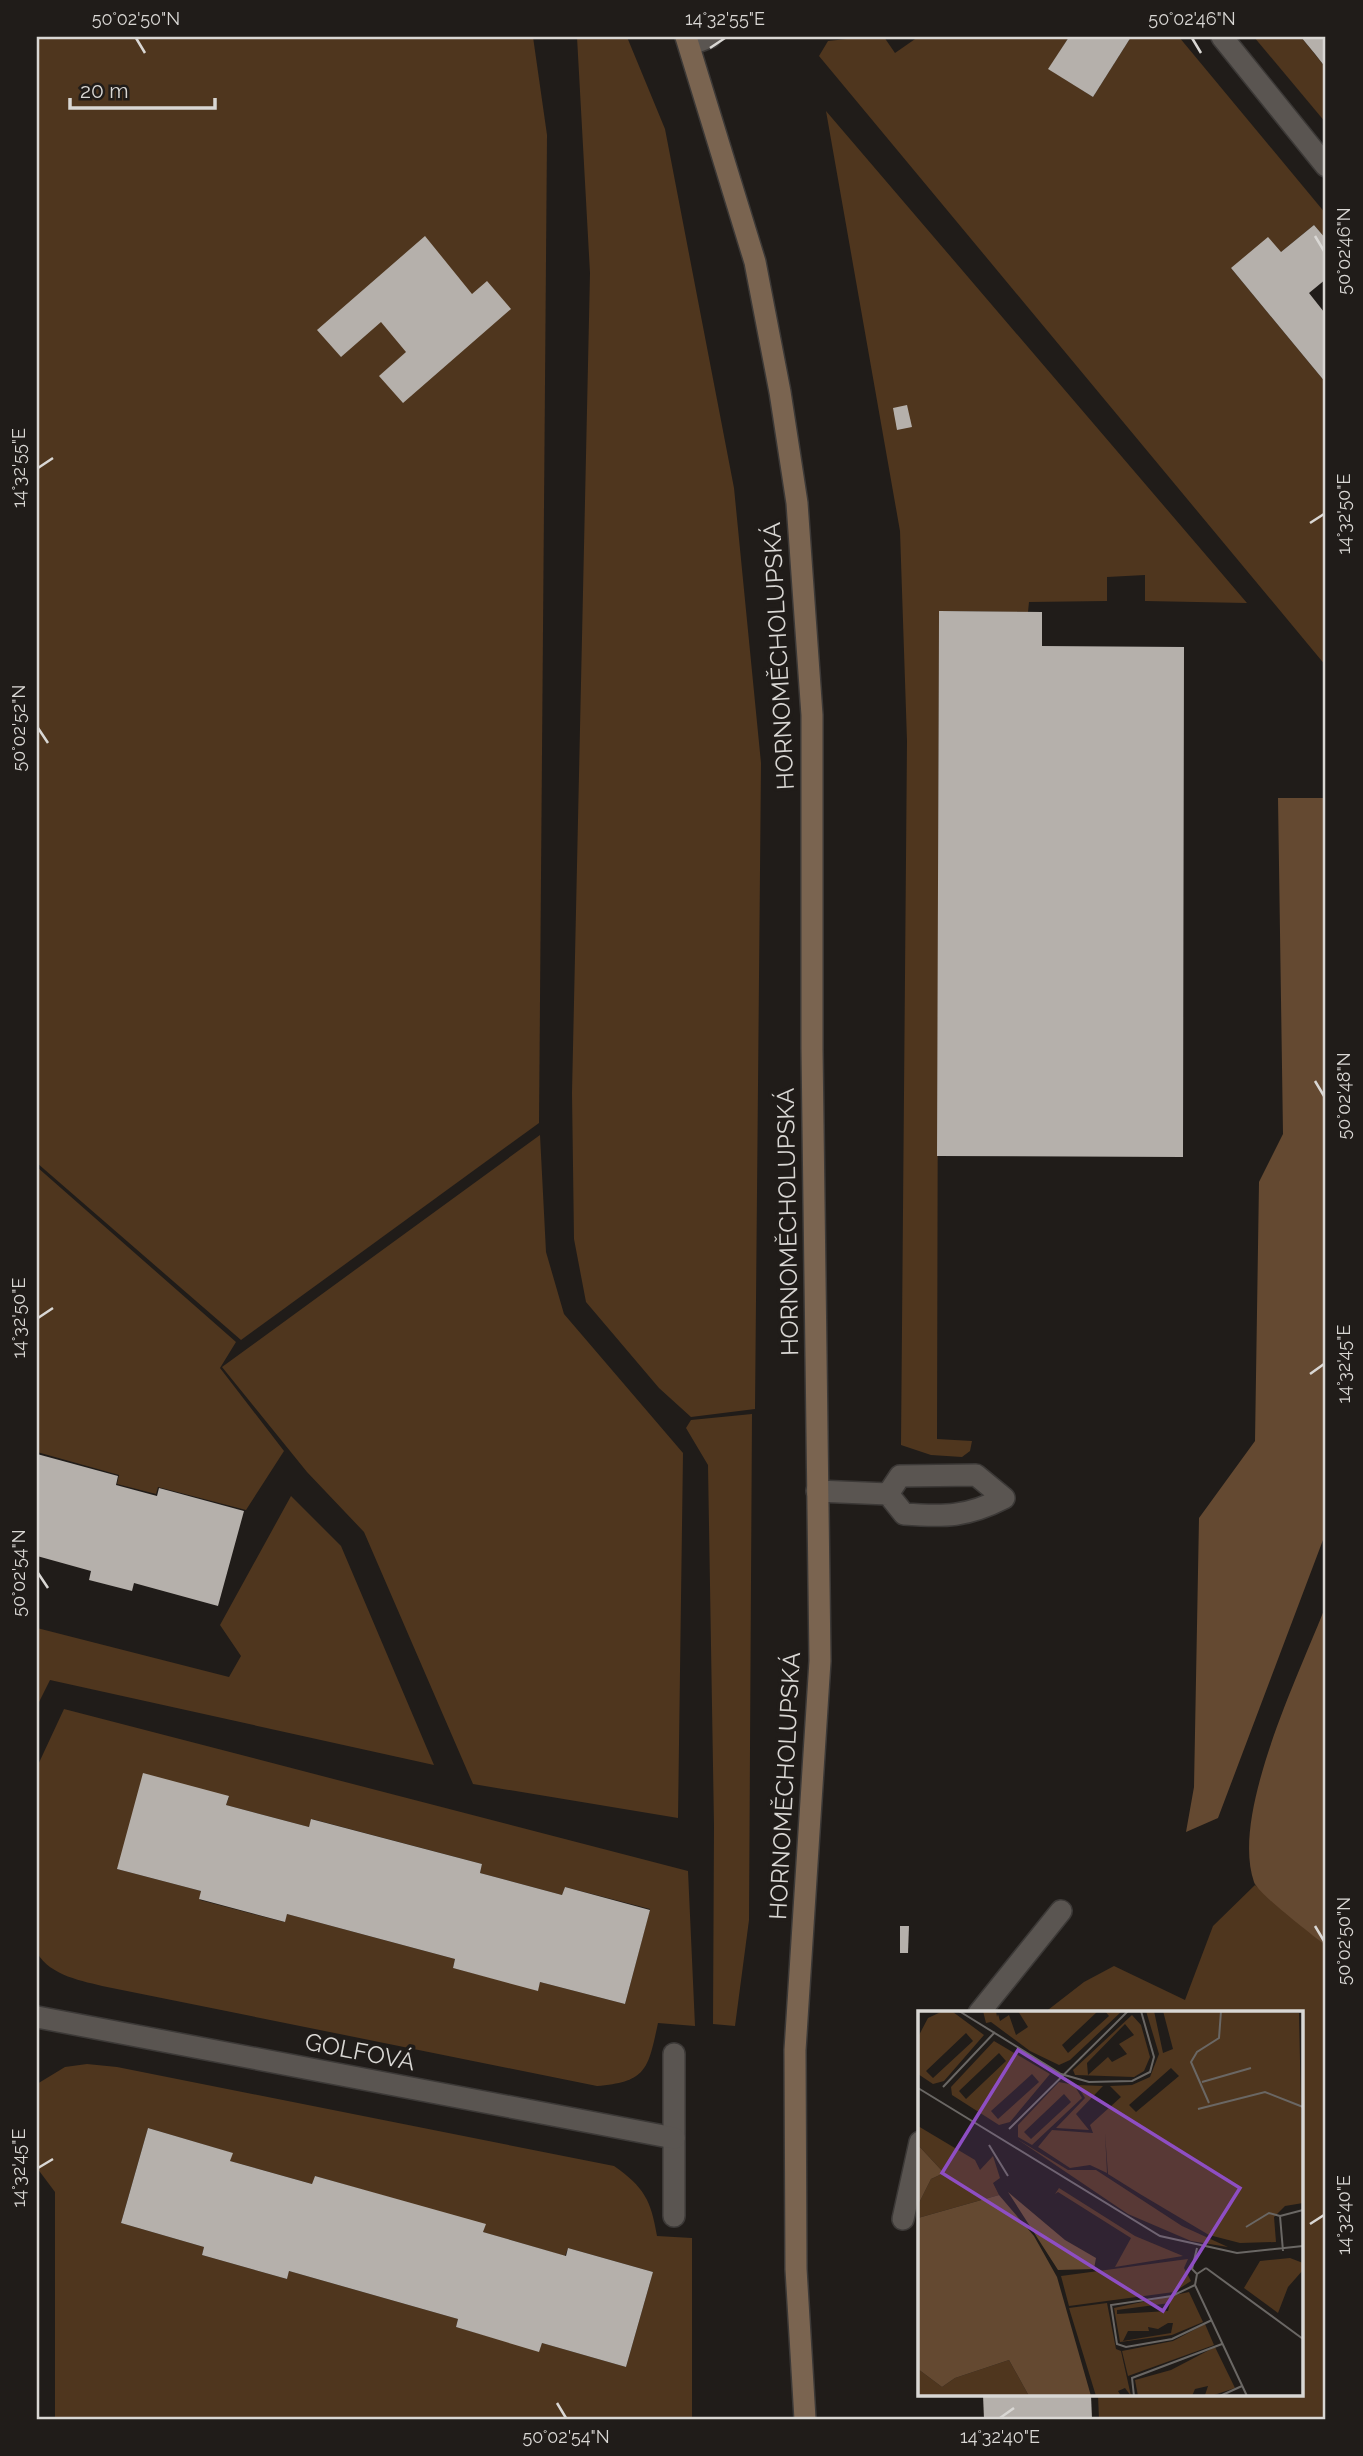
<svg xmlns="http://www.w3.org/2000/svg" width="1363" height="2456" font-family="Raleway,sans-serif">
<rect width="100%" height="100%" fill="#201c19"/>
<g fill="#4f361e" fill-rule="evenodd">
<path d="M 37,37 L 533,37 L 547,135 L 539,1123 L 241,1340 L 37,1163 Z"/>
<path d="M 577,37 L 627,37 L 665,129 L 734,488 L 761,763 L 755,1409 L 691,1417 L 659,1388 L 586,1302 L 574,1239 L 572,1093 L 590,273 Z"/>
<path d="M 865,37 L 884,37 L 895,53 L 918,37 L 1069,37 L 1049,69 L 1093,97 L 1131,37 L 1179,37 L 1326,214 L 1326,239 L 1314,225 L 1281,252 L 1231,268 L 1326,383 L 1326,666 L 819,56 L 828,41 Z"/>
<path d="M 1254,37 L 1301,37 L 1326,68 L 1326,123 Z"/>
<path d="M 826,111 L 1247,603 L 1145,601 L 1145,575 L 1107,577 L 1107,601 L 1029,602 L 1028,612 L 939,611 L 937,1439 L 972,1441 L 970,1451 L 962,1457 L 931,1455 L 901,1445 L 907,741 L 900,531 Z"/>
<path d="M 540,1135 L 546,1252 L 564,1314 L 683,1453 L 678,1818 L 473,1784 L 364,1532 L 307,1472 L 222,1367 Z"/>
<path d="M 37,1167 L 236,1342 L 220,1368 L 284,1451 L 246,1510 L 158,1487 L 156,1494 L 117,1484 L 119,1475 L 37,1452 Z"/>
<path d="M 752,1414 L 749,1920 L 735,2026 L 713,2024 L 714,1826 L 708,1465 L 686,1428 L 691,1420 Z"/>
<path d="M 291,1496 L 341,1546 L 434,1765 L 50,1680 L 37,1706 L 37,1628 L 229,1677 L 241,1656 L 220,1625 Z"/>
<path d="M 64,1709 L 688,1871 L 695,2026 L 658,2023 C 648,2069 647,2082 597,2086 L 107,1987 C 82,1981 51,1976 37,1953 L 37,1767 ZM 229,1797 L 226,1805 L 309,1827 L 312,1819 L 482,1864 L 480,1873 L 562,1895 L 565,1887 L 650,1909 L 625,2004 L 540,1982 L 538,1990 L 453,1968 L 455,1959 L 287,1914 L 284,1922 L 200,1900 L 201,1891 L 117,1869 Z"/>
<path d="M 1255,1885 L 1326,1946 L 1326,2419 L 1099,2419 L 1098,2395 L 1302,2395 L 1302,2013 L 1044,2013 L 1084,1982 L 1114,1966 L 1185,2000 L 1213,1926 Z"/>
<path d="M 87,2064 L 117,2067 L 614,2166 C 644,2187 651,2200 657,2236 L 692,2238 L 692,2419 L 55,2419 L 55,2192 L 37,2168 L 37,2084 L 65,2067 ZM 148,2128 L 232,2153 L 230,2161 L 312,2184 L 315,2176 L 485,2225 L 483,2232 L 565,2256 L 568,2248 L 653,2272 L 626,2367 L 542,2343 L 539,2351 L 456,2327 L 458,2319 L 289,2271 L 287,2279 L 202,2255 L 204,2247 L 121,2223 Z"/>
</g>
<g fill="#644931">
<path d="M 1278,798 L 1326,798 L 1326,1532 L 1218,1818 L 1186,1832 L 1194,1787 L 1199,1518 L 1255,1441 L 1259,1182 L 1283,1134 Z"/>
<path d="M 1326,1605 L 1326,1946 C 1314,1936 1258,1894 1254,1882 C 1230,1813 1300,1673 1326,1605 Z"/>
</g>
<g fill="#b5b0ab">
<path d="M 1069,37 L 1131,37 L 1093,97 L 1048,69 Z"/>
<path d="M 1301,37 L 1326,37 L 1326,68 L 1315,54 Z"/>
<path d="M 1314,225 L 1326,239 L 1326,279 L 1309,293 L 1324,312 L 1326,310 L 1326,383 L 1231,268 L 1268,237 L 1281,252 Z"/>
<path d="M 425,236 L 472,294 L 487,281 L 511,309 L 403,403 L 379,376 L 406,352 L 381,322 L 341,357 L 317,330 Z"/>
<path d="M 907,405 L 912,427 L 897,430 L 893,408 Z"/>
<path d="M 939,611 L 1042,612 L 1042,646 L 1184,647 L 1183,1157 L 937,1156 Z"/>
<path d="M 37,1454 L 118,1476 L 116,1485 L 157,1496 L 159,1488 L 244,1511 L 218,1606 L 134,1583 L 132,1591 L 89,1580 L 91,1571 L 37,1556 Z"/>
<path d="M 143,1773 L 229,1796 L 226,1805 L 309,1827 L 311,1819 L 482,1864 L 480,1873 L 562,1895 L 565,1887 L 650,1910 L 625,2004 L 540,1982 L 538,1991 L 453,1968 L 455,1959 L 287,1914 L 285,1922 L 199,1899 L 201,1891 L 117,1869 Z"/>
<path d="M 900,1926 L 909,1926 L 908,1953 L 900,1953 Z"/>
<path d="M 148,2128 L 233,2153 L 230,2161 L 312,2184 L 315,2176 L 486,2224 L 483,2232 L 566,2256 L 568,2248 L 653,2272 L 626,2367 L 542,2343 L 539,2352 L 456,2327 L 458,2319 L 289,2271 L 287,2279 L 202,2255 L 204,2247 L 121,2223 Z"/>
<path d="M 983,2395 L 1091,2395 L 1092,2419 L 984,2419 Z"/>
</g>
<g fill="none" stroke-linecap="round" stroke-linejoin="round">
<defs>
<g id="lane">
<path d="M 817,1491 L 888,1494 L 904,1514 C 945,1517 967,1517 1004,1498 L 976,1475 L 900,1476 L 888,1494"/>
<path d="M 979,2013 L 1061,1911"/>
<path d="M 674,2054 L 674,2216"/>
<path d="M 903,2219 L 920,2142"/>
</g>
<g id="street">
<path d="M 1222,37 L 1326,166"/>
<path d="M 689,45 L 710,37"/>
<path d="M 37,2017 L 674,2138"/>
</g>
<path id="secondary" d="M 686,37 L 755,262 L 780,392 L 797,503 L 812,715 L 812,1049 L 820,1661 L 795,2050 L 796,2269 L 805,2419"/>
</defs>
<use href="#lane" stroke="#3c3937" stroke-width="24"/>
<use href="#street" stroke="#3c3937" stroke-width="24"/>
<use href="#secondary" stroke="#3c3937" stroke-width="24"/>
<use href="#lane" stroke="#5a5551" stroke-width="21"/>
<use href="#street" stroke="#5a5551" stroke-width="21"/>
<use href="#secondary" stroke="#7a6450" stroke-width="21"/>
</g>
<path fill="none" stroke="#d9d7d4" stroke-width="2.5" d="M 136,38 L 145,53M 1192,38 L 1201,53M 710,48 L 725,38M 1315,236 L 1324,251M 38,468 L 53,458M 1310,523 L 1324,514M 38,728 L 48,743M 1315,1081 L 1324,1096M 38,1318 L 53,1308M 1310,1374 L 1324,1364M 38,1573 L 48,1588M 1315,1926 L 1324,1941M 38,2168 L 53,2159M 1310,2224 L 1324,2215M 557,2403 L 566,2418M 1000,2418 L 1014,2408"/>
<g text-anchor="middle" stroke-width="7" stroke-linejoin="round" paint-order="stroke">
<g font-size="24" fill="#d9d7d4" stroke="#201c19">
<text transform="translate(779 656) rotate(-93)" y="8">HORNOMĚCHOLUPSKÁ</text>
<text transform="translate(788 1222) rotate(-91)" y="8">HORNOMĚCHOLUPSKÁ</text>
<text transform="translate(785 1786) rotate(-87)" y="8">HORNOMĚCHOLUPSKÁ</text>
<text transform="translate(360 2052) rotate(11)" y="8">GOLFOVÁ</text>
</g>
</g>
<g transform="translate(918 2011)">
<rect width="385" height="385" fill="#201c19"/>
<path d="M 25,0 L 35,1 L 66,24 L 26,70 L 15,73 L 0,63 L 0,26 L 10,7 ZM 48,22 L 55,30 L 15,67 L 8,60 ZM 65,0 L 78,0 L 79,6 L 80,3 L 88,0 L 80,3 L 82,10 L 91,4 L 98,24 L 110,16 L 100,0 L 180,0 L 144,34 L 150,42 L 191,5 L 187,0 L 204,0 L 152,49 L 141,54 L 112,40 L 73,11 L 68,12 ZM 228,0 L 236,0 L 245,42 L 255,38 L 245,0 L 381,2 L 385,192 L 367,195 L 356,206 L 358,231 L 322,232 L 291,224 L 222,183 L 190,163 L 187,122 L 189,162 L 172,154 L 152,157 L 120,136 L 134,119 L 175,122 L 172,114 L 203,86 L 192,75 L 214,74 L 232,66 L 241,43 ZM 253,57 L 261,65 L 218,101 L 211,94 ZM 214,4 L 223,14 L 232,46 L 226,60 L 216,66 L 157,64 L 155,59 ZM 207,13 L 216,24 L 201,33 L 209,43 L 194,51 L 190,46 L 170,64 L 169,52 ZM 76,30 L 132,63 L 92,111 L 81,114 L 34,84 L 33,76 ZM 81,42 L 88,50 L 48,88 L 41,80 ZM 114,63 L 121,71 L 80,108 L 73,100 ZM 141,71 L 156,74 L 164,87 L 114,134 L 100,126 L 100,114 ZM 146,83 L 153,91 L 113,128 L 106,121 ZM 159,74 L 185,75 L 158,103 L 171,119 L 138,117 L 167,87 ZM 0,115 L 57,149 L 62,159 L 75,145 L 82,167 L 75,172 L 81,184 L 0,207 L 0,194 L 13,168 L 26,162 L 0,134 ZM 99,128 L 150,159 L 178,159 L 264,215 L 310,236 L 273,230 L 210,203 ZM 141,177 L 217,225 L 265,245 L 197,256 L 213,227 L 140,181 L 137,183 ZM 372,247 L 385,252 L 385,259 L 370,276 L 360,302 L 326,277 L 342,250 ZM 270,248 L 266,257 L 273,270 L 256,281 L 151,295 L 143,265 ZM 271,281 L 285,311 L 254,324 L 202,331 L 196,297 ZM 252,292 L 250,300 L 199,303 L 199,299 ZM 250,312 L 255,312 L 253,322 L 205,330 L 210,320 L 231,320 L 230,316 L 240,318 ZM 189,292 L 198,338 L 203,340 L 213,385 L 207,377 L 200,380 L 203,385 L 178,385 L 151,297 ZM 287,313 L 296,334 L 210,365 L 204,340 L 255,330 ZM 297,336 L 317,377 L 293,385 L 287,384 L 290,375 L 277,378 L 274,385 L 220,385 L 217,369 L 253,359 ZM 91,349 L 111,385 L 0,385 L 0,358 L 24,376 L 37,367 Z" fill="#4f361e" fill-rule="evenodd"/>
<path d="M 0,134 L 26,162 L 13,168 L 0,194 ZM 90,181 L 147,229 L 178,247 L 176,258 L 140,259 ZM 81,184 L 116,225 L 139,266 L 173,385 L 111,385 L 91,349 L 37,367 L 24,376 L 0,358 L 0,207 Z" fill="#644931"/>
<path fill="none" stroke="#6a6764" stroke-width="2" d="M 41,0 L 143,63 L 171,71 L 214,70 L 232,61 L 236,46 L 223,0M 284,71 L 333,57M 25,76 L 77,21M 0,77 L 242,225 L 319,242 L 385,235M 291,92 L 273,51 L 279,41 L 301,27 L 303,0M 280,98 L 347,81 L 385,96M 91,118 L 210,0M 71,134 L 90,165M 328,216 L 351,202 L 362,205M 279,237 L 274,258 L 279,263M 365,240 L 362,205 L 385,199M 288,257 L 279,263 L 277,274 L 329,385M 288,257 L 385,328M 277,274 L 254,285 L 193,294 L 199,333 L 208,336 L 254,328 L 294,309M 216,385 L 214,367 L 304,333M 302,385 L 324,375"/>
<path fill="#8e4ec3" fill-opacity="0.15" stroke="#8e4ec3" stroke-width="3.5" d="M 100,39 L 322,177 L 245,300 L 24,162 Z"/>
<rect width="385" height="385" fill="none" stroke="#d9d7d4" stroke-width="3.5"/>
</g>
<rect width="1363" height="2456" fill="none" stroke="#201c19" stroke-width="77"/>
<path d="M70 98v10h145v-10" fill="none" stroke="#d9d7d4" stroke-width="3.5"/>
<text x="80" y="98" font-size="21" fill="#d9d7d4" stroke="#201c19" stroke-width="5" paint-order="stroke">20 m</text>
<rect x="38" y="38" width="1286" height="2380" fill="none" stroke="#d9d7d4" stroke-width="2.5"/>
<g font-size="18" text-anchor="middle" fill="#d9d7d4">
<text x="136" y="25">50°02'50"N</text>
<text x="725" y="25">14°32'55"E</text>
<text x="1192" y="25">50°02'46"N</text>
<text transform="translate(1344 251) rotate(-90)" y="6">50°02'46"N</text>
<text transform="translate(19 468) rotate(-90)" y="6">14°32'55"E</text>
<text transform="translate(1344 514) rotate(-90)" y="6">14°32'50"E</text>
<text transform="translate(19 728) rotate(-90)" y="6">50°02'52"N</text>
<text transform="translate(1344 1096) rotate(-90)" y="6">50°02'48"N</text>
<text transform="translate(19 1318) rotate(-90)" y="6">14°32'50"E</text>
<text transform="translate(1344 1364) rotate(-90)" y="6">14°32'45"E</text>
<text transform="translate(19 1573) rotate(-90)" y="6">50°02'54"N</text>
<text transform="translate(1344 1941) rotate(-90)" y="6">50°02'50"N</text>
<text transform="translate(19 2168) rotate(-90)" y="6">14°32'45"E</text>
<text transform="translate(1344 2215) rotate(-90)" y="6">14°32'40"E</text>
<text x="566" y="2443">50°02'54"N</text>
<text x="1000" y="2443">14°32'40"E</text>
</g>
</svg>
